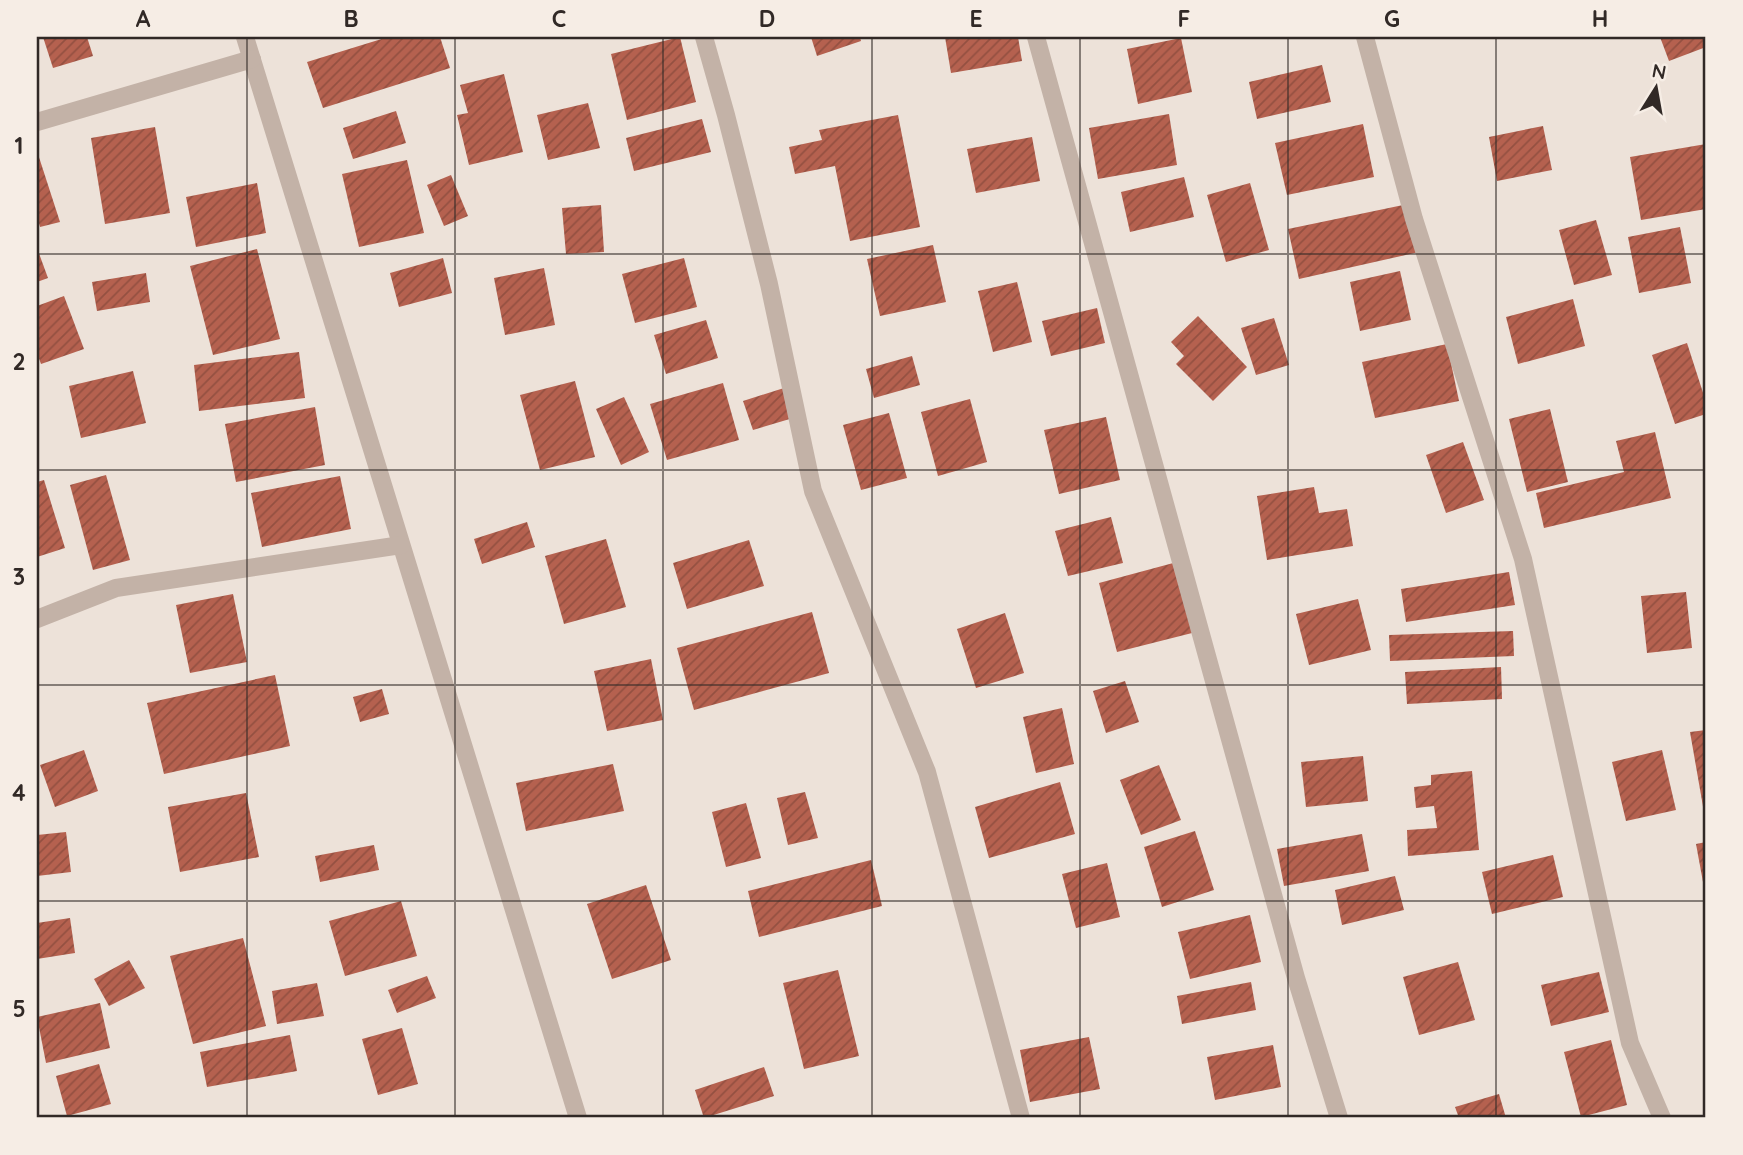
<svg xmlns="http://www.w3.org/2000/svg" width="1743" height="1155" font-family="Quicksand,sans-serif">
<defs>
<pattern id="building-hatch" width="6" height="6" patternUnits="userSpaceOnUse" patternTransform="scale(1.75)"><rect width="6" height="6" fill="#b5614f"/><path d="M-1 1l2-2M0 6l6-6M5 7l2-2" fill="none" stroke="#945041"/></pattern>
</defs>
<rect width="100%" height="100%" fill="#ede2d9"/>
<g fill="url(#building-hatch)">
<path d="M 43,37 L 87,37 L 93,56 L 53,68 Z"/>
<path d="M 388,37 L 440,37 L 450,68 L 323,108 L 307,62 Z"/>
<path d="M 680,37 L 696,102 L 627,120 L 611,54 Z"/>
<path d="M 811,37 L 860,37 L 861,41 L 817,56 Z"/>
<path d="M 945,37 L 1018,37 L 1022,61 L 951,73 Z"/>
<path d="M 1660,37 L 1706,37 L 1706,47 L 1669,61 Z"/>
<path d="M 1181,38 L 1192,92 L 1138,104 L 1127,49 Z"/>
<path d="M 1322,65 L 1331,102 L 1257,119 L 1249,82 Z"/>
<path d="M 504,74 L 523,152 L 469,165 L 457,115 L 468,113 L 460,85 Z"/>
<path d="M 588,103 L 600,148 L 548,160 L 537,115 Z"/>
<path d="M 396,111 L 406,143 L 353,159 L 343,128 Z"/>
<path d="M 1169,114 L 1177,165 L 1098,179 L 1089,128 Z"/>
<path d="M 898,115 L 920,227 L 850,241 L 835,166 L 795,174 L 789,147 L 822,140 L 819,130 Z"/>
<path d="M 702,119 L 711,152 L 634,171 L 626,138 Z"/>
<path d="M 1363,124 L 1374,177 L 1287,195 L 1275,143 Z"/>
<path d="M 1543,126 L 1552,170 L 1497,181 L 1489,137 Z"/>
<path d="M 155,127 L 170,213 L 105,224 L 91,138 Z"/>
<path d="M 1032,137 L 1040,181 L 976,193 L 967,149 Z"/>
<path d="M 1706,144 L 1706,209 L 1641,220 L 1630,157 Z"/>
<path d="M 37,151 L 60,222 L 40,227 L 37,216 Z"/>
<path d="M 407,160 L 424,233 L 359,247 L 342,174 Z"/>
<path d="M 451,175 L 468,216 L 444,226 L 427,185 Z"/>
<path d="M 1184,177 L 1194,217 L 1130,232 L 1121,192 Z"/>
<path d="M 257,183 L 266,233 L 196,247 L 186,197 Z"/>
<path d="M 1250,183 L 1269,250 L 1226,262 L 1207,195 Z"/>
<path d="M 1408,204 L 1419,252 L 1299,279 L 1288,229 Z"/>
<path d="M 601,205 L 604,252 L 566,254 L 562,208 Z"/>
<path d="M 1596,220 L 1612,275 L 1574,285 L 1559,230 Z"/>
<path d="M 1680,227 L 1691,283 L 1639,293 L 1628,237 Z"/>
<path d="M 933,245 L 946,302 L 880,316 L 867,259 Z"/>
<path d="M 37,248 L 48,278 L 37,282 Z"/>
<path d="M 257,249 L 280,339 L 213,355 L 190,266 Z"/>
<path d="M 443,258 L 452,293 L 399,307 L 390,273 Z"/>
<path d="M 684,258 L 697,307 L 635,323 L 622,274 Z"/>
<path d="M 544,268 L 555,325 L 505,335 L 494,278 Z"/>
<path d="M 1400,271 L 1411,320 L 1360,331 L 1350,282 Z"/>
<path d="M 146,273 L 150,302 L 97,311 L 92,282 Z"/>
<path d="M 1017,282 L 1032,342 L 993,352 L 978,291 Z"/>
<path d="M 64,296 L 84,349 L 41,364 L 37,353 L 37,306 Z"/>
<path d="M 1573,299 L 1585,346 L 1518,364 L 1506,317 Z"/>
<path d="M 1097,308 L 1105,343 L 1051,356 L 1042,321 Z"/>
<path d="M 1198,316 L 1247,367 L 1213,401 L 1176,364 L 1184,356 L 1171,342 Z"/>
<path d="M 1274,318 L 1289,365 L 1256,375 L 1241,328 Z"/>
<path d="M 706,320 L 718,358 L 666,374 L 654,335 Z"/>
<path d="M 1687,343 L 1706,402 L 1706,414 L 1675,424 L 1652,355 Z"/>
<path d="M 1447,344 L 1459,401 L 1375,418 L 1362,362 Z"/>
<path d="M 299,352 L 305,398 L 199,411 L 194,365 Z"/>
<path d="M 912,356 L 920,385 L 874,398 L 866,369 Z"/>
<path d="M 133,371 L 146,423 L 81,438 L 69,386 Z"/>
<path d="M 575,381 L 595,457 L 540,470 L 520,395 Z"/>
<path d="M 723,383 L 739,440 L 667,460 L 650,404 Z"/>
<path d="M 784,388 L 793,418 L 753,430 L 743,401 Z"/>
<path d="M 624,397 L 649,452 L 621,465 L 596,409 Z"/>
<path d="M 970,399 L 987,462 L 938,476 L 921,412 Z"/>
<path d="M 315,407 L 325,465 L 236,482 L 225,424 Z"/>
<path d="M 1550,409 L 1568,482 L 1527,492 L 1509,419 Z"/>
<path d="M 889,413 L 907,478 L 861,490 L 843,425 Z"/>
<path d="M 1106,417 L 1120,480 L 1059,494 L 1044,430 Z"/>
<path d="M 1655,432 L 1671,498 L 1544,528 L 1536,493 L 1624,472 L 1616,441 Z"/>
<path d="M 1463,442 L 1484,500 L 1446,513 L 1426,455 Z"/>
<path d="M 106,475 L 130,560 L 93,570 L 70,485 Z"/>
<path d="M 340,476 L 351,529 L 262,547 L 251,493 Z"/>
<path d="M 44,480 L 65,548 L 37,557 L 37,482 Z"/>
<path d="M 1314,487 L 1319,513 L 1347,509 L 1353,546 L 1267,560 L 1257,496 Z"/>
<path d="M 1111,517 L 1123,563 L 1068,576 L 1055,531 Z"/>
<path d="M 527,522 L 535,547 L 482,564 L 474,539 Z"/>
<path d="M 606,539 L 626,607 L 564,624 L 545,556 Z"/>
<path d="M 749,540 L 764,586 L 687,609 L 673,563 Z"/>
<path d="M 1177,562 L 1196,632 L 1117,652 L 1099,583 Z"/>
<path d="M 1509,572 L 1515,605 L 1406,622 L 1401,589 Z"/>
<path d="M 1686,592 L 1692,648 L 1647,653 L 1641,596 Z"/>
<path d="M 233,594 L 247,662 L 190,673 L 176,605 Z"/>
<path d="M 1358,599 L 1371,650 L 1309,665 L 1296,614 Z"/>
<path d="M 812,612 L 829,673 L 694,710 L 677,648 Z"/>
<path d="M 1005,613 L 1024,673 L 976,688 L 957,629 Z"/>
<path d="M 1513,631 L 1514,656 L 1390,661 L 1389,635 Z"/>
<path d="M 651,659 L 663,720 L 607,731 L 594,671 Z"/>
<path d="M 1501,667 L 1502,699 L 1407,704 L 1405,672 Z"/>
<path d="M 275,675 L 290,746 L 164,774 L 147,703 Z"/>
<path d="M 1125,681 L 1139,722 L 1106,733 L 1093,691 Z"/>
<path d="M 382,689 L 389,714 L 360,722 L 353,697 Z"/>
<path d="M 1062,708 L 1074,764 L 1036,773 L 1023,717 Z"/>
<path d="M 1706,730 L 1706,818 L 1705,818 L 1690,732 Z"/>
<path d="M 84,750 L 98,791 L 55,807 L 40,765 Z"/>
<path d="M 1662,750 L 1676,810 L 1626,821 L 1612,762 Z"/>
<path d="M 1363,756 L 1368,801 L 1306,807 L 1301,762 Z"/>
<path d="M 613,764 L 624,811 L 526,831 L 516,783 Z"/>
<path d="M 1159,765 L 1181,820 L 1141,835 L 1120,780 Z"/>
<path d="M 1472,771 L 1479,850 L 1408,856 L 1407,830 L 1437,828 L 1434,806 L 1416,808 L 1414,787 L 1431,785 L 1431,775 Z"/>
<path d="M 1060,782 L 1075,834 L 989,858 L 975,807 Z"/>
<path d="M 805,792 L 818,838 L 788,845 L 777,798 Z"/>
<path d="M 246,793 L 259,857 L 180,872 L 168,807 Z"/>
<path d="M 746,803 L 761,858 L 726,867 L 712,812 Z"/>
<path d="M 1195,831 L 1214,890 L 1162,907 L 1144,847 Z"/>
<path d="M 66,832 L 71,872 L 37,876 L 37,835 Z"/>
<path d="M 1362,834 L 1369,871 L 1284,886 L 1277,849 Z"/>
<path d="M 1706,842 L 1706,893 L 1705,893 L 1696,844 Z"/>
<path d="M 374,845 L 379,870 L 320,882 L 315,856 Z"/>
<path d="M 1553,855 L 1563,897 L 1492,914 L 1482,872 Z"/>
<path d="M 871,860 L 882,906 L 759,937 L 748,891 Z"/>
<path d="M 1107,863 L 1120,917 L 1076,928 L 1062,874 Z"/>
<path d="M 1395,876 L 1404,910 L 1342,925 L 1335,890 Z"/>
<path d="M 646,885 L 671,960 L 612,979 L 587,904 Z"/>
<path d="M 401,901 L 417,956 L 345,976 L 329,921 Z"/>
<path d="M 1250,915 L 1261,962 L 1190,979 L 1178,932 Z"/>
<path d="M 70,918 L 75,953 L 37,959 L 37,923 Z"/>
<path d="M 243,938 L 266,1026 L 193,1044 L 170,956 Z"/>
<path d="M 129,960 L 145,988 L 109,1006 L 94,979 Z"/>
<path d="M 1458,962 L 1475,1020 L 1419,1035 L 1403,977 Z"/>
<path d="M 838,970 L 859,1056 L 804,1069 L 783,983 Z"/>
<path d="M 1599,972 L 1609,1012 L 1551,1026 L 1541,985 Z"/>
<path d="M 427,976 L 436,998 L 397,1013 L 388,990 Z"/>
<path d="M 1251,982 L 1256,1010 L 1182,1024 L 1177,996 Z"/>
<path d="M 317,983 L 324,1016 L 277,1024 L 272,991 Z"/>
<path d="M 100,1003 L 110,1048 L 46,1063 L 37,1017 Z"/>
<path d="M 402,1028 L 418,1084 L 378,1095 L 362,1039 Z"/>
<path d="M 290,1035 L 297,1071 L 207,1087 L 200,1052 Z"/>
<path d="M 1089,1037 L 1100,1089 L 1030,1102 L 1020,1050 Z"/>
<path d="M 1611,1040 L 1627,1105 L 1581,1117 L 1564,1052 Z"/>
<path d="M 1273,1045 L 1281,1087 L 1215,1100 L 1207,1057 Z"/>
<path d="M 99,1064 L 111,1104 L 67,1116 L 56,1076 Z"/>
<path d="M 764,1067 L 774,1096 L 704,1118 L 695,1090 Z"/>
<path d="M 1499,1094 L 1506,1118 L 1459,1118 L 1455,1107 Z"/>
</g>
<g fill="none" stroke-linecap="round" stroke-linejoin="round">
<g stroke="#c3b2a7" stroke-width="18">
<path d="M 245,37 C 355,398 468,757 578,1118"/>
<path d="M 704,37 L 726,115 L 769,284 L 813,491 L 927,772 L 1021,1118"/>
<path d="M 1036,37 L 1296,978 L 1339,1118"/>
<path d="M 1365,37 L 1414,219 L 1523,559 L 1630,1043 L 1662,1118"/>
<path d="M 37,122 L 252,59"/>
<path d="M 37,619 L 116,588 L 401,545"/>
</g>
</g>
<path fill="none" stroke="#312926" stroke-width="2" stroke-opacity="0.55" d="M 247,37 L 247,1118M 455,37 L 455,1118M 663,37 L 663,1118M 872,37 L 872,1118M 1080,37 L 1080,1118M 1288,37 L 1288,1118M 1496,37 L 1496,1118M 37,254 L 1706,254M 37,470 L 1706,470M 37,685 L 1706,685M 37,901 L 1706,901"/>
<rect width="1743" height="1155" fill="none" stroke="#f6ede5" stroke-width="77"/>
<g transform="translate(1656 88) rotate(11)" stroke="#f6ede5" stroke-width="5" paint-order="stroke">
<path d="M0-5L12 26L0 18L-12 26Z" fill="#312926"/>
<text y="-10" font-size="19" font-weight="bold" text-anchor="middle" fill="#312926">N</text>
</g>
<rect x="38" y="38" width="1666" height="1078" fill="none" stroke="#312926" stroke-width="2.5"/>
<g font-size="23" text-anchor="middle" font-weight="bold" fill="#312926">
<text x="143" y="27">A</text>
<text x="351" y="27">B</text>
<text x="559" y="27">C</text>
<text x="767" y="27">D</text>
<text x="976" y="27">E</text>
<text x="1184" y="27">F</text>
<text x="1392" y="27">G</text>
<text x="1600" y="27">H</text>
<text x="19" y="154">1</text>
<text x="19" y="370">2</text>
<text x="19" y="585">3</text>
<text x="19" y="801">4</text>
<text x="19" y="1017">5</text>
</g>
</svg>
